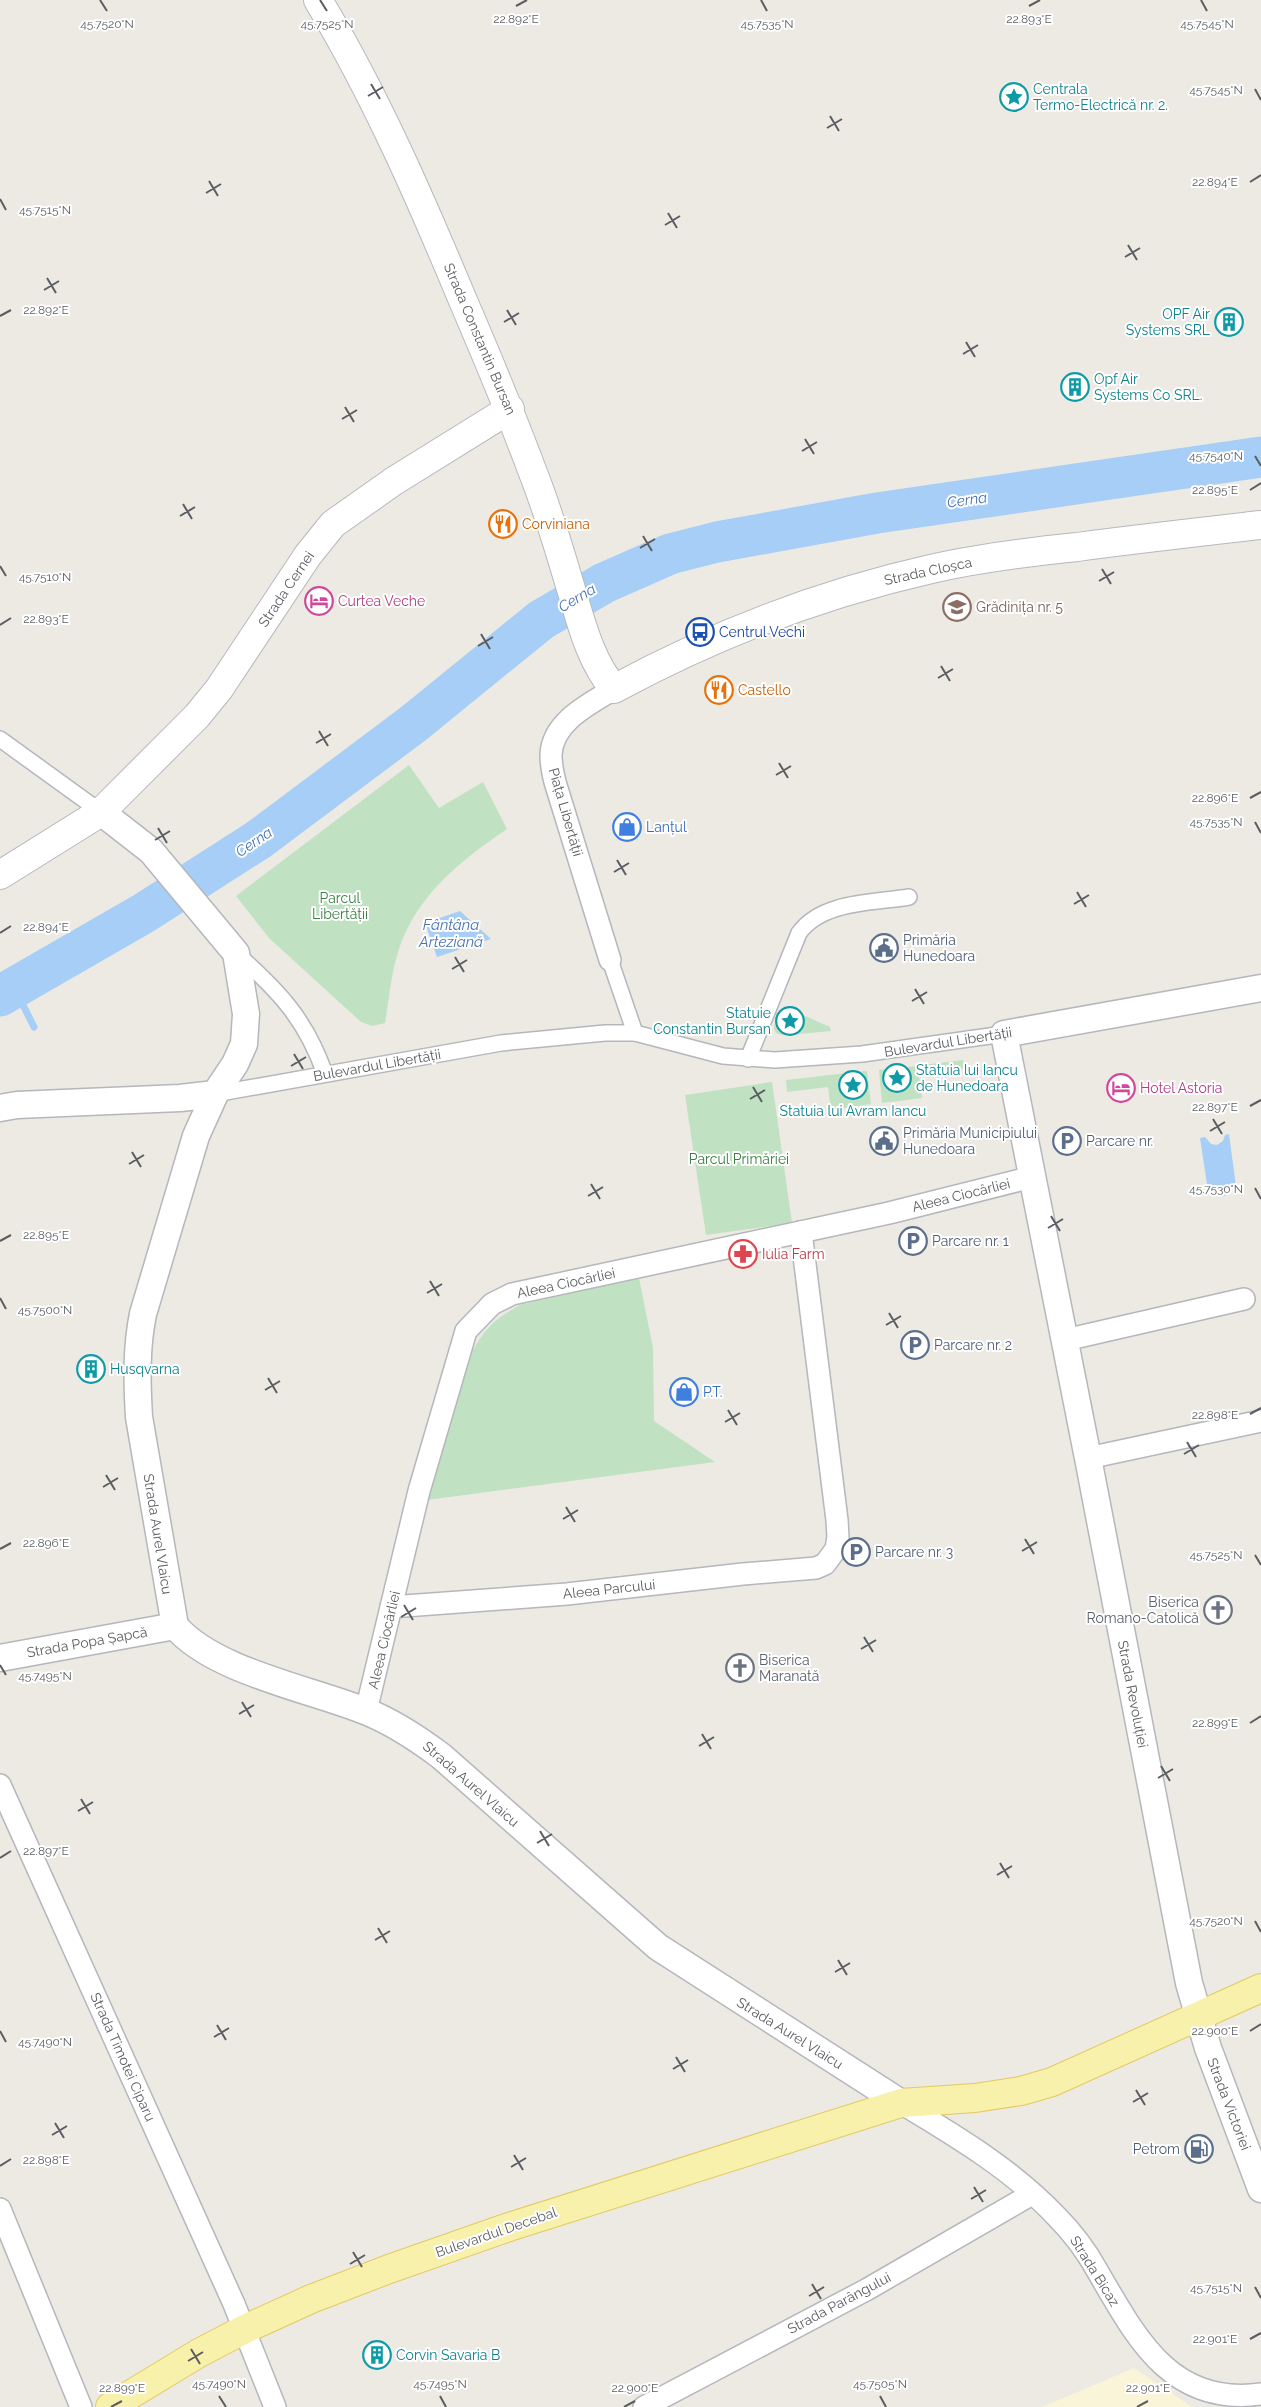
<svg xmlns="http://www.w3.org/2000/svg" width="1261" height="2407" font-family="Raleway,sans-serif">
<rect width="100%" height="100%" fill="#eceae2"/>
<path fill="#faf5d8" d="M 1134,2368 L 1192,2407 L 1042,2407 Z"/>
<g fill="#c0e2c3">
<path d="M 409,765 L 439,808 L 483,782 L 507,829 C 460,861 416,895 398,952 C 391,974 389,1000 385,1023 L 372,1026 L 361,1022 L 269,938 L 236,896 Z"/>
<path d="M 785,1007 L 830,1027 L 831,1031 L 787,1035 L 777,1034 L 774,1029 L 776,1013 Z"/>
<path d="M 963,1060 L 965,1069 L 919,1075 L 922,1098 L 882,1103 L 879,1070 L 891,1069 L 893,1082 L 900,1082 L 899,1068 Z"/>
<path d="M 867,1071 L 871,1104 L 831,1110 L 828,1087 L 787,1092 L 786,1080 L 848,1073 L 849,1090 L 857,1089 L 856,1072 Z"/>
<path d="M 772,1082 L 792,1223 L 706,1235 L 685,1095 Z"/>
<path d="M 639,1278 L 653,1348 L 654,1421 L 715,1462 L 427,1500 L 473,1350 C 486,1327 496,1318 520,1305 Z"/>
</g>
<g fill="#a7cef7">
<path d="M 460,911 L 491,939 L 437,957 L 425,923 Z"/>
<path d="M 1229,1134 L 1236,1186 L 1230,1187 L 1228,1194 L 1221,1197 L 1215,1194 L 1213,1190 L 1208,1191 L 1200,1138 L 1205,1137 L 1211,1144 L 1217,1145 L 1223,1141 L 1225,1135 Z"/>
</g>
<g fill="none" stroke-linecap="round" stroke-linejoin="round">
<path stroke="#a7cef7" stroke-width="7" d="M 15,989 L 34,1027"/>
<path stroke="#a7cef7" stroke-width="41" d="M 0,996 L 144,913 L 258,840 L 413,724 L 541,620 L 604,583 L 670,554 L 717,542 L 877,513 L 1261,457"/>
<defs>
<g id="pedestrian">
<path d="M 0,739 L 101,812"/>
<path d="M 237,954 C 280,992 306,1020 325,1074"/>
<path d="M 610,960 L 635,1033"/>
<path d="M 748,1059 L 799,933 C 822,901 873,903 909,897"/>
<path d="M 215,1094 L 501,1043 L 605,1033 L 635,1033 L 723,1056 L 775,1060 L 862,1054 L 1004,1034"/>
</g>
<g id="minor">
<path d="M 610,960 L 555,782 C 553,774 551,764 551,755 C 552,722 589,704 614,689"/>
<path d="M 1065,1340 L 1244,1299"/>
<path d="M 1088,1458 L 1261,1421"/>
<path d="M 391,1607 L 567,1594 L 743,1574 L 816,1568 L 825,1564 L 836,1549 L 838,1537 L 837,1520 L 801,1232"/>
<path d="M 366,1711 L 419,1491 L 466,1331 L 492,1304 L 512,1294 L 889,1213 L 1032,1177"/>
<path d="M 0,1785 L 234,2304 L 275,2407"/>
<path d="M 901,2103 C 956,2136 1013,2170 1057,2217 C 1073,2233 1087,2252 1098,2272 C 1135,2335 1170,2407 1261,2394"/>
<path d="M 0,2209 L 81,2407"/>
<path d="M 644,2407 L 866,2290 L 1032,2194"/>
</g>
<g id="tertiary">
<path d="M 101,812 L 151,851 L 236,953 L 246,1014 L 244,1044 L 235,1064 L 215,1094 L 196,1136 L 143,1314 C 136,1348 137,1382 139,1417 L 175,1626 C 213,1671 310,1689 365,1711 C 393,1722 417,1738 441,1756 L 658,1947 L 901,2103"/>
<path d="M 1261,988 L 1004,1034 L 1088,1458 L 1189,1983 L 1208,2048 L 1261,2189"/>
<path d="M 0,1108 L 17,1105 L 180,1098 L 215,1094"/>
<path d="M 0,1658 L 175,1626"/>
</g>
<g id="secondary">
<path d="M 318,0 C 376,96 421,200 464,303 C 489,361 513,419 535,478 C 549,514 560,552 571,589 C 582,625 590,660 614,689 C 714,635 820,594 931,569 C 979,558 1028,552 1077,547 C 1138,539 1200,532 1261,525"/>
<path d="M 0,875 L 101,812 L 197,716 L 219,689 L 308,555 L 333,524 L 394,481 L 510,409"/>
</g>
<path id="primary" d="M 110,2407 L 199,2353 L 245,2329 L 311,2299 L 389,2269 L 509,2227 L 901,2103 L 975,2098 L 1021,2091 L 1052,2082 L 1261,1988"/>
</defs>
<use href="#pedestrian" stroke="#b4b7bb" stroke-width="18"/>
<use href="#minor" stroke="#b4b7bb" stroke-width="24"/>
<use href="#tertiary" stroke="#b4b7bb" stroke-width="29"/>
<use href="#secondary" stroke="#b6b8bd" stroke-width="30"/>
<use href="#primary" stroke="#e4ca62" stroke-width="30"/>
<use href="#pedestrian" stroke="#fff" stroke-width="15"/>
<use href="#minor" stroke="#fff" stroke-width="21"/>
<use href="#tertiary" stroke="#fff" stroke-width="26"/>
<use href="#secondary" stroke="#fff" stroke-width="28"/>
<use href="#primary" stroke="#f8f1ab" stroke-width="28"/>
</g>
<path fill="none" stroke="#5a5d61" stroke-width="2" d="M 100,0 L 107,11M 320,0 L 327,11M 761,0 L 767,11M 1201,0 L 1207,11M 516,6 L 527,0M 1029,6 L 1040,0M 371,84 L 380,99M 1255,89 L 1261,100M 368,96 L 383,87M 830,116 L 839,131M 827,128 L 842,119M 209,181 L 218,196M 1250,182 L 1261,175M 206,193 L 221,184M 0,199 L 6,210M 668,213 L 677,228M 665,225 L 680,216M 1128,245 L 1137,260M 1125,257 L 1140,248M 47,278 L 56,293M 44,290 L 59,281M 507,310 L 516,325M 0,316 L 11,310M 504,322 L 519,313M 966,342 L 975,357M 963,354 L 978,345M 345,407 L 354,422M 342,419 L 357,410M 805,439 L 814,454M 802,451 L 817,442M 1255,456 L 1261,466M 1250,490 L 1261,483M 183,504 L 192,519M 180,516 L 195,507M 643,536 L 652,551M 640,548 L 655,539M 0,566 L 6,576M 1102,569 L 1111,584M 1099,581 L 1114,572M 0,625 L 11,618M 481,634 L 490,649M 478,646 L 493,637M 941,666 L 950,681M 938,678 L 953,669M 319,731 L 328,746M 316,743 L 331,734M 779,763 L 788,778M 776,775 L 791,766M 1250,798 L 1261,792M 1255,822 L 1261,833M 158,828 L 167,843M 155,840 L 170,831M 617,860 L 626,875M 614,872 L 629,863M 1077,892 L 1086,907M 1074,904 L 1089,895M 0,933 L 11,926M 455,957 L 464,972M 452,969 L 467,960M 915,989 L 924,1004M 912,1001 L 927,992M 294,1054 L 303,1069M 291,1066 L 306,1057M 753,1087 L 762,1102M 750,1099 L 765,1090M 1250,1106 L 1261,1100M 1213,1119 L 1222,1134M 1210,1131 L 1225,1122M 132,1152 L 141,1167M 129,1164 L 144,1155M 591,1184 L 600,1199M 1255,1188 L 1261,1199M 588,1196 L 603,1187M 1051,1216 L 1060,1231M 1048,1228 L 1063,1219M 0,1241 L 11,1235M 430,1281 L 439,1296M 427,1293 L 442,1284M 0,1298 L 6,1309M 889,1313 L 898,1328M 886,1325 L 901,1316M 268,1378 L 277,1393M 265,1390 L 280,1381M 728,1410 L 737,1425M 1250,1414 L 1261,1408M 725,1422 L 740,1413M 1187,1442 L 1196,1457M 1184,1454 L 1199,1445M 106,1475 L 115,1490M 103,1487 L 118,1478M 566,1507 L 575,1522M 563,1519 L 578,1510M 1025,1539 L 1034,1554M 0,1549 L 11,1543M 1022,1551 L 1037,1542M 1255,1555 L 1261,1565M 404,1605 L 413,1620M 401,1617 L 416,1608M 864,1637 L 873,1652M 861,1649 L 876,1640M 0,1665 L 6,1675M 242,1702 L 251,1717M 239,1714 L 254,1705M 1250,1723 L 1261,1716M 702,1734 L 711,1749M 699,1746 L 714,1737M 1161,1766 L 1170,1781M 1158,1778 L 1173,1769M 81,1799 L 90,1814M 78,1811 L 93,1802M 540,1831 L 549,1846M 537,1843 L 552,1834M 0,1858 L 11,1851M 1000,1863 L 1009,1878M 997,1875 L 1012,1866M 1255,1921 L 1261,1932M 378,1928 L 387,1943M 375,1940 L 390,1931M 838,1960 L 847,1975M 835,1972 L 850,1963M 217,2025 L 226,2040M 0,2031 L 6,2042M 1250,2031 L 1261,2024M 214,2037 L 229,2028M 676,2057 L 685,2072M 673,2069 L 688,2060M 1136,2090 L 1145,2105M 1133,2102 L 1148,2093M 55,2123 L 64,2138M 52,2135 L 67,2126M 514,2155 L 523,2170M 0,2166 L 11,2159M 511,2167 L 526,2158M 974,2187 L 983,2202M 971,2199 L 986,2190M 353,2252 L 362,2267M 350,2264 L 365,2255M 812,2284 L 821,2299M 1255,2287 L 1261,2298M 809,2296 L 824,2287M 1250,2339 L 1261,2333M 191,2349 L 200,2364M 188,2361 L 203,2352M 219,2396 L 226,2407M 440,2396 L 446,2407M 880,2396 L 886,2407M 111,2407 L 122,2401M 624,2407 L 635,2401M 1137,2407 L 1148,2401"/>
<defs>
<symbol id="sight-ring" viewBox="-11 -11 22 22"><circle r="9.5" fill="#fff" stroke="#0f9aa8" stroke-width="1.5"/><path d="M0-6L1.8-2.2L6-1.7L2.9 1.2L3.7 5.4L0 3.3L-3.7 5.4L-2.9 1.2L-6-1.7L-1.8-2.2Z" fill="#0f9aa8"/></symbol>
<symbol id="building-ring" viewBox="-11 -11 22 22"><circle r="9.5" fill="#fff" stroke="#0f9aa8" stroke-width="1.5"/><path d="M-4-6H4V6H1V3H-1V6H-4ZM-2.5-4.3h1.7v1.8h-1.7ZM.8-4.3h1.7v1.8H.8ZM-2.5-1h1.7V.8h-1.7ZM.8-1h1.7V.8H.8Z" fill="#0f9aa8"/></symbol>
<symbol id="restaurant-ring" viewBox="-11 -11 22 22"><circle r="9.5" fill="#fff" stroke="#e8710a" stroke-width="1.5"/><path d="M-5-6h1v4h1v-4h1v4h1v-4h1v5L-1.5 .5V6h-2V.5L-5-1ZM5-6V6H3V1.5H1.5Q1.5-4 5-6Z" fill="#e8710a"/></symbol>
<symbol id="hotel-ring" viewBox="-11 -11 22 22"><circle r="9.5" fill="#fff" stroke="#d1479c" stroke-width="1.5"/><path d="M-6-4.5h1.5V1H6V5H4.5V3h-9V5H-6ZM-4 0a1.8 1.8 0 1 1 3.6 0ZM.5 0V-2.5h3Q6-2.5 6 0Z" fill="#d1479c"/></symbol>
<symbol id="school-ring" viewBox="-11 -11 22 22"><circle r="9.5" fill="#fff" stroke="#8d6e63" stroke-width="1.5"/><path d="M0-5L7-2L0 1L-7-2ZM-4 1L0 2.5L4 1V4Q0 6-4 4Z" fill="#8d6e63"/></symbol>
<symbol id="bus-ring" viewBox="-11 -11 22 22"><circle r="9.5" fill="#fff" stroke="#1a4fb4" stroke-width="1.5"/><path d="M-5-6H5V4H4V6H2V4H-2V6H-4V4H-5ZM-3.5-4V0h7V-4ZM-3.5 1.2v1.5H-2V1.2ZM2 1.2v1.5H3.5V1.2Z" fill="#1a4fb4"/></symbol>
<symbol id="shop-ring" viewBox="-11 -11 22 22"><circle r="9.5" fill="#fff" stroke="#3f7fe0" stroke-width="1.5"/><path d="M-5-2.5h2.3a2.7 3.5 0 0 1 5.4 0H5L5.5 6h-11ZM-1.5-2.5h3a1.5 2.3 0 0 0-3 0Z" fill="#3f7fe0"/></symbol>
<symbol id="civic-ring" viewBox="-11 -11 22 22"><circle r="9.5" fill="#fff" stroke="#5c6f8a" stroke-width="1.5"/><path d="M-.6-6.5H3V-4.5H.6V-3L4-1V1h2V6H-6V1h2V-1L-.6-3ZM-1.2 2.5V6h2.4V2.5Z" fill="#5c6f8a"/></symbol>
<symbol id="parking-ring" viewBox="-11 -11 22 22"><circle r="9.5" fill="#fff" stroke="#5c6f8a" stroke-width="1.5"/><path d="M-3.5-5.5H1a3.5 3.5 0 0 1 0 7H-1V5.5H-3.5ZM-1-3.4V-.6H.8a1.4 1.4 0 0 0 0-2.8Z" fill="#5c6f8a"/></symbol>
<symbol id="pharmacy-ring" viewBox="-11 -11 22 22"><circle r="9.5" fill="#fff" stroke="#e0444e" stroke-width="1.5"/><path d="M-2-6h4v4h4v4h-4v4h-4v-4h-4v-4h4Z" fill="#e0444e"/></symbol>
<symbol id="church-ring" viewBox="-11 -11 22 22"><circle r="9.5" fill="#fff" stroke="#6b7280" stroke-width="1.5"/><path d="M-1.2-6h2.4v3.5h3.3v2.4h-3.3V6h-2.4V-.1h-3.3v-2.4h3.3Z" fill="#6b7280"/></symbol>
<symbol id="fuel-ring" viewBox="-11 -11 22 22"><circle r="9.5" fill="#fff" stroke="#5c6f8a" stroke-width="1.5"/><path d="M-5.5-6h7V0h2V4h1.3V-2.5L3-4.5l.8-.8L6-3V5H2.5V1h-1V6h-7ZM-4.2-4.7v3.2H.2V-4.7Z" fill="#5c6f8a"/></symbol>
</defs>
<g fill-rule="evenodd">
<use href="#sight-ring" x="998" y="81" width="32" height="32"/>
<use href="#building-ring" x="1213" y="306" width="32" height="32"/>
<use href="#building-ring" x="1059" y="371" width="32" height="32"/>
<use href="#restaurant-ring" x="487" y="508" width="32" height="32"/>
<use href="#hotel-ring" x="303" y="585" width="32" height="32"/>
<use href="#school-ring" x="941" y="591" width="32" height="32"/>
<use href="#bus-ring" x="684" y="616" width="32" height="32"/>
<use href="#restaurant-ring" x="703" y="674" width="32" height="32"/>
<use href="#shop-ring" x="611" y="811" width="32" height="32"/>
<use href="#civic-ring" x="868" y="932" width="32" height="32"/>
<use href="#sight-ring" x="774" y="1005" width="32" height="32"/>
<use href="#sight-ring" x="881" y="1062" width="32" height="32"/>
<use href="#sight-ring" x="837" y="1069" width="32" height="32"/>
<use href="#hotel-ring" x="1105" y="1072" width="32" height="32"/>
<use href="#civic-ring" x="868" y="1125" width="32" height="32"/>
<use href="#parking-ring" x="1051" y="1125" width="32" height="32"/>
<use href="#parking-ring" x="897" y="1225" width="32" height="32"/>
<use href="#pharmacy-ring" x="727" y="1238" width="32" height="32"/>
<use href="#parking-ring" x="899" y="1329" width="32" height="32"/>
<use href="#building-ring" x="75" y="1353" width="32" height="32"/>
<use href="#shop-ring" x="668" y="1376" width="32" height="32"/>
<use href="#parking-ring" x="840" y="1536" width="32" height="32"/>
<use href="#church-ring" x="1202" y="1594" width="32" height="32"/>
<use href="#church-ring" x="724" y="1652" width="32" height="32"/>
<use href="#fuel-ring" x="1183" y="2133" width="32" height="32"/>
<use href="#building-ring" x="361" y="2339" width="32" height="32"/>
</g>
<g text-anchor="middle" stroke-width="4" stroke-linejoin="round" paint-order="stroke">
<g font-size="14" fill="#0d838f" stroke="#fff" text-anchor="start">
<text x="1033" y="94">Centrala<tspan x="1033" dy="16">Termo-Electrică nr. 2.</tspan></text>
<text x="1210" y="319" text-anchor="end">OPF Air<tspan x="1210" dy="16">Systems SRL</tspan></text>
<text x="1094" y="384">Opf Air<tspan x="1094" dy="16">Systems Co SRL.</tspan></text>
<text x="771" y="1018" text-anchor="end">Statuie<tspan x="771" dy="16">Constantin Bursan</tspan></text>
<text x="916" y="1075">Statuia lui Iancu<tspan x="916" dy="16">de Hunedoara</tspan></text>
<text x="853" y="1116" text-anchor="middle">Statuia lui Avram Iancu</text>
<text x="110" y="1374">Husqvarna</text>
<text x="396" y="2360">Corvin Savaria B</text>
</g>
<g font-size="14" fill="#5a5d61" stroke="#fff">
<text transform="translate(480 339) rotate(67)" y="5">Strada Constantin Bursan</text>
<text transform="translate(928 571) rotate(-12)" y="5">Strada Cloșca</text>
<text transform="translate(286 589) rotate(-56)" y="5">Strada Cernei</text>
<text transform="translate(566 812) rotate(74)" y="5">Piața Libertății</text>
<text transform="translate(948 1042) rotate(-9)" y="5">Bulevardul Libertății</text>
<text transform="translate(377 1065) rotate(-10)" y="5">Bulevardul Libertății</text>
<text transform="translate(961 1195) rotate(-14)" y="5">Aleea Ciocârliei</text>
<text transform="translate(566 1283) rotate(-12)" y="5">Aleea Ciocârliei</text>
<text transform="translate(158 1534) rotate(81)" y="5">Strada Aurel Vlaicu</text>
<text transform="translate(609 1589) rotate(-6)" y="5">Aleea Parcului</text>
<text transform="translate(384 1640) rotate(-77)" y="5">Aleea Ciocârliei</text>
<text transform="translate(87 1642) rotate(-10)" y="5">Strada Popa Șapcă</text>
<text transform="translate(1133 1694) rotate(79)" y="5">Strada Revoluției</text>
<text transform="translate(471 1784) rotate(41)" y="5">Strada Aurel Vlaicu</text>
<text transform="translate(790 2033) rotate(32)" y="5">Strada Aurel Vlaicu</text>
<text transform="translate(123 2057) rotate(66)" y="5">Strada Timotei Ciparu</text>
<text transform="translate(1229 2104) rotate(69)" y="5">Strada Victoriei</text>
<text transform="translate(496 2232) rotate(-19)" y="5">Bulevardul Decebal</text>
<text transform="translate(1095 2271) rotate(58)" y="5">Strada Bicaz</text>
<text transform="translate(839 2303) rotate(-28)" y="5">Strada Parângului</text>
</g>
<g font-size="14" fill="#c56008" stroke="#fff" text-anchor="start">
<text x="522" y="529">Corviniana</text>
<text x="738" y="695">Castello</text>
</g>
<g font-size="14" fill="#b23c85" stroke="#fff" text-anchor="start">
<text x="338" y="606">Curtea Veche</text>
<text x="1140" y="1093">Hotel Astoria</text>
</g>
<g font-size="14" fill="#785e54" stroke="#fff" text-anchor="start">
<text x="976" y="612">Grădinița nr. 5</text>
</g>
<g font-size="14" fill="#164399" stroke="#fff" text-anchor="start">
<text x="719" y="637">Centrul Vechi</text>
</g>
<g font-size="14" fill="#366cbe" stroke="#fff" text-anchor="start">
<text x="646" y="832">Lanțul</text>
<text x="703" y="1397">P.T.</text>
</g>
<g font-size="14" fill="#3b7f44" stroke="#fff">
<text x="340" y="903">Parcul<tspan x="340" dy="16">Libertății</tspan></text>
<text x="739" y="1164">Parcul Primăriei</text>
</g>
<g font-size="14" fill="#4e5e75" stroke="#fff" text-anchor="start">
<text x="903" y="945">Primăria<tspan x="903" dy="16">Hunedoara</tspan></text>
<text x="903" y="1138">Primăria Municipiului<tspan x="903" dy="16">Hunedoara</tspan></text>
<text x="1086" y="1146">Parcare nr.</text>
<text x="932" y="1246">Parcare nr. 1</text>
<text x="934" y="1350">Parcare nr. 2</text>
<text x="875" y="1557">Parcare nr. 3</text>
<text x="1180" y="2154" text-anchor="end">Petrom</text>
</g>
<g font-size="14" fill="#be3a42" stroke="#fff" text-anchor="start">
<text x="762" y="1259">Iulia Farm</text>
</g>
<g font-size="14" fill="#5b616d" stroke="#fff" text-anchor="end">
<text x="1199" y="1607">Biserica<tspan x="1199" dy="16">Romano-Catolică</tspan></text>
<text x="759" y="1665" text-anchor="start">Biserica<tspan x="759" dy="16">Maranată</tspan></text>
</g>
<g font-size="15" font-style="italic" fill="#4973b0" stroke="#fff">
<text transform="translate(967 500) rotate(-8)" y="5">Cerna</text>
<text transform="translate(577 598) rotate(-31)" y="5">Cerna</text>
<text transform="translate(254 842) rotate(-34)" y="5">Cerna</text>
<text x="451" y="930">Fântâna<tspan x="451" dy="17">Arteziană</tspan></text>
</g>
</g>
<g font-size="12" text-anchor="middle" fill="#5a5d61" stroke="#fff" stroke-width="4" stroke-linejoin="round" paint-order="stroke">
<text x="516" y="23">22.892°E</text>
<text x="1029" y="23">22.893°E</text>
<text x="107" y="28">45.7520°N</text>
<text x="327" y="28">45.7525°N</text>
<text x="767" y="28">45.7535°N</text>
<text x="1207" y="28">45.7545°N</text>
<text x="1216" y="94">45.7545°N</text>
<text x="1215" y="186">22.894°E</text>
<text x="45" y="214">45.7515°N</text>
<text x="46" y="314">22.892°E</text>
<text x="1216" y="460">45.7540°N</text>
<text x="1215" y="494">22.895°E</text>
<text x="45" y="581">45.7510°N</text>
<text x="46" y="623">22.893°E</text>
<text x="1215" y="802">22.896°E</text>
<text x="1216" y="826">45.7535°N</text>
<text x="46" y="931">22.894°E</text>
<text x="1215" y="1111">22.897°E</text>
<text x="1216" y="1193">45.7530°N</text>
<text x="46" y="1239">22.895°E</text>
<text x="45" y="1314">45.7500°N</text>
<text x="1215" y="1419">22.898°E</text>
<text x="46" y="1547">22.896°E</text>
<text x="1216" y="1559">45.7525°N</text>
<text x="45" y="1680">45.7495°N</text>
<text x="1215" y="1727">22.899°E</text>
<text x="46" y="1855">22.897°E</text>
<text x="1216" y="1925">45.7520°N</text>
<text x="1215" y="2035">22.900°E</text>
<text x="45" y="2046">45.7490°N</text>
<text x="46" y="2164">22.898°E</text>
<text x="1216" y="2292">45.7515°N</text>
<text x="1215" y="2343">22.901°E</text>
<text x="219" y="2388">45.7490°N</text>
<text x="440" y="2388">45.7495°N</text>
<text x="880" y="2388">45.7505°N</text>
<text x="122" y="2392">22.899°E</text>
<text x="635" y="2392">22.900°E</text>
<text x="1148" y="2392">22.901°E</text>
</g>
</svg>
